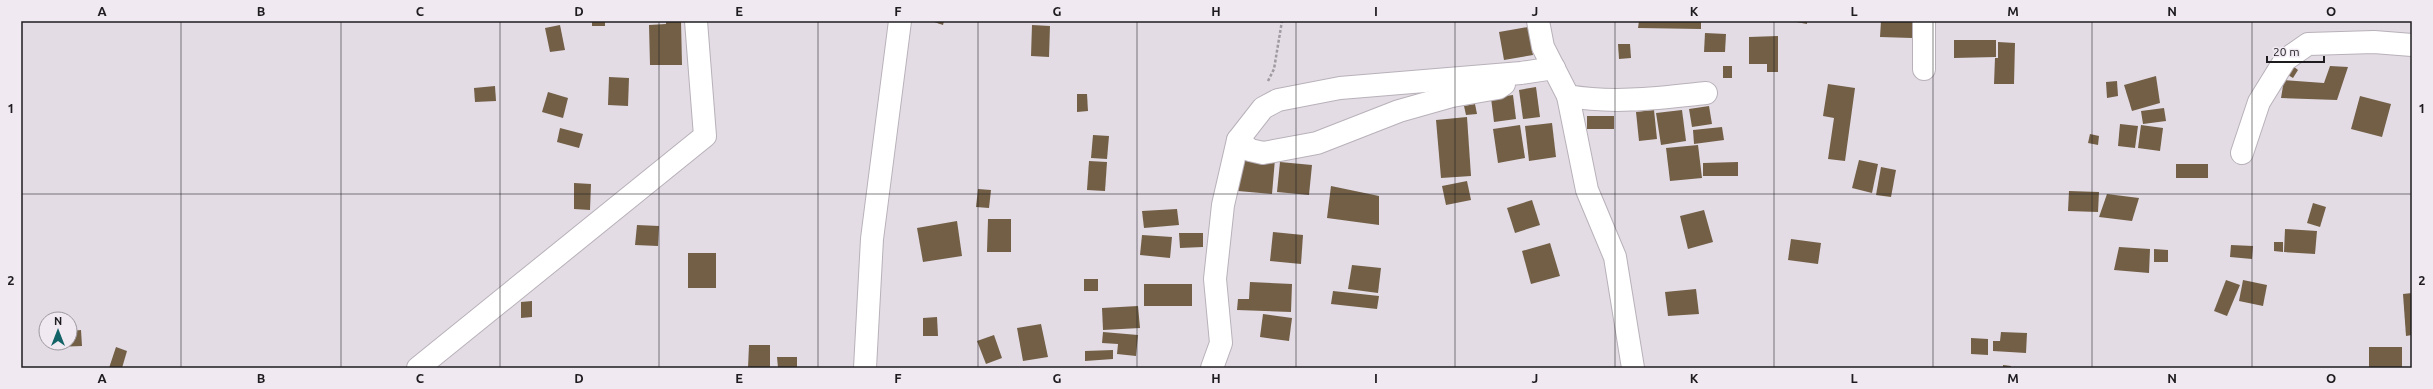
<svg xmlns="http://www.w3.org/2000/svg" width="2433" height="389" font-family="Ubuntu,sans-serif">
<rect width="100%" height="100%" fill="#e3dce5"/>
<g fill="#725f46">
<rect x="592" y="21" width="13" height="5"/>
<path d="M 666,21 L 681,21 L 682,65 L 650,65 L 649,25 L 666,24 Z"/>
<path d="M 931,21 L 944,21 L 943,25 Z"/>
<path d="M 1639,21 L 1701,21 L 1701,29 L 1638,28 Z"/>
<path d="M 1791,21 L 1807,21 L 1807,24 Z"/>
<path d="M 1881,21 L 1913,21 L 1912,38 L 1880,37 Z"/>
<path d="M 560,25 L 565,50 L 550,52 L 545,28 Z"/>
<path d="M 1032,25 L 1050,26 L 1049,57 L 1031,56 Z"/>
<path d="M 1528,27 L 1533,55 L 1504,60 L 1499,32 Z"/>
<path d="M 1705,33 L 1726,34 L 1725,52 L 1704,52 Z"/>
<path d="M 1778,36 L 1778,72 L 1767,72 L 1767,64 L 1749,64 L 1749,37 Z"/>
<path d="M 1954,40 L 1996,40 L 1996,57 L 1954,58 Z"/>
<path d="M 1998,42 L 2015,43 L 2014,84 L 1994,84 L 1995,58 L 1998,58 Z"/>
<path d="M 1618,44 L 1630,44 L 1631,58 L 1619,59 Z"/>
<rect x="1723" y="66" width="9" height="12"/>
<path d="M 2293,66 L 2298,70 L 2293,78 L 2288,75 Z"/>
<path d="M 2330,66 L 2348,67 L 2337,100 L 2281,98 L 2284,80 L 2324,83 Z"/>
<path d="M 2156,76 L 2160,103 L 2132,111 L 2124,85 Z"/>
<path d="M 609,77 L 629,78 L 628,106 L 608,105 Z"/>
<path d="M 2117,81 L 2118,96 L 2107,98 L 2106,82 Z"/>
<path d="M 1828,84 L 1855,88 L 1845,161 L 1828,159 L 1834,118 L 1823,116 Z"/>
<path d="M 495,86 L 496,101 L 475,102 L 474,88 Z"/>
<path d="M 1536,87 L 1540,117 L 1523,119 L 1519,90 Z"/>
<path d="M 548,92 L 568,98 L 563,118 L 542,112 Z"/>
<path d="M 1077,94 L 1087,94 L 1088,111 L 1077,112 Z"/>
<path d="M 1513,95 L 1516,119 L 1494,122 L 1491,98 Z"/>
<path d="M 2360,96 L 2391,104 L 2382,137 L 2351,129 Z"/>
<path d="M 1475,104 L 1477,114 L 1466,115 L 1464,106 Z"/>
<path d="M 1709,106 L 1712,124 L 1692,127 L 1689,109 Z"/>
<path d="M 2164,108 L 2166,121 L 2143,124 L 2141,111 Z"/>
<path d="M 1654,110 L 1657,139 L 1639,141 L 1636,112 Z"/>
<path d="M 1682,110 L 1686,141 L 1661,145 L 1656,113 Z"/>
<rect x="1587" y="116" width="27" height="13"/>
<path d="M 1467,117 L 1471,176 L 1441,178 L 1436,120 Z"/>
<path d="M 1552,123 L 1556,157 L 1529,161 L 1525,126 Z"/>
<path d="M 2120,124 L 2138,126 L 2135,148 L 2118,146 Z"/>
<path d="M 1520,125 L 1525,158 L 1498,163 L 1493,129 Z"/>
<path d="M 2141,125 L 2163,128 L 2160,151 L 2138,148 Z"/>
<path d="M 1722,127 L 1724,140 L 1694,144 L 1693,130 Z"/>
<path d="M 560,128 L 583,134 L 579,148 L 557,142 Z"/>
<path d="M 2090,134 L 2099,136 L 2098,145 L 2088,143 Z"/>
<path d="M 1093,135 L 1109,136 L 1107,159 L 1091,158 Z"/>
<path d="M 1698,145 L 1702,178 L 1670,181 L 1666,148 Z"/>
<path d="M 1241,156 L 1275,159 L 1272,194 L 1238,191 Z"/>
<path d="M 1859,160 L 1878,164 L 1872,193 L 1852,188 Z"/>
<path d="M 1089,161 L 1107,162 L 1105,191 L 1087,190 Z"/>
<path d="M 1280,162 L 1312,165 L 1309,195 L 1277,192 Z"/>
<path d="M 1738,162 L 1738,176 L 1703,176 L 1703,163 Z"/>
<rect x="2176" y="164" width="32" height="14"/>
<path d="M 1881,167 L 1896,170 L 1891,197 L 1876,195 Z"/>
<path d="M 1467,181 L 1471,200 L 1446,205 L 1442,186 Z"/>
<path d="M 574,183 L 591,184 L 590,210 L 574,209 Z"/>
<path d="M 1331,186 L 1379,196 L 1379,225 L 1327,218 Z"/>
<path d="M 978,189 L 991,190 L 989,208 L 976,207 Z"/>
<path d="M 2069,191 L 2099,192 L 2098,212 L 2068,211 Z"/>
<path d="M 2107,194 L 2139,198 L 2132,221 L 2099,217 Z"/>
<path d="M 1532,200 L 1540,225 L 1515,233 L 1507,208 Z"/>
<path d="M 2313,203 L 2326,207 L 2320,227 L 2307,223 Z"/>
<path d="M 1177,209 L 1179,225 L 1144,228 L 1142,211 Z"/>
<path d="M 1704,210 L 1713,242 L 1688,249 L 1680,216 Z"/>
<path d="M 988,219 L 1011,219 L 1011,252 L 987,252 Z"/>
<path d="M 957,221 L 962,256 L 923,262 L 917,228 Z"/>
<path d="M 637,225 L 659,226 L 658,246 L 635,245 Z"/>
<path d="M 2285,229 L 2317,231 L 2315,254 L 2284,252 Z"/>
<path d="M 1273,232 L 1303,235 L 1301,264 L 1270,261 Z"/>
<path d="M 1179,233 L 1203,233 L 1203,247 L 1180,248 Z"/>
<path d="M 1142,235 L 1172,237 L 1170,258 L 1140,255 Z"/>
<path d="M 1791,239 L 1821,243 L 1818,264 L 1788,260 Z"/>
<path d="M 2274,242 L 2283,242 L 2283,252 L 2274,251 Z"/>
<path d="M 1550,243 L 1560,276 L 1531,284 L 1522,251 Z"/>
<path d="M 2231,245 L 2253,246 L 2252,259 L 2230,257 Z"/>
<path d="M 2119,247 L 2150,249 L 2149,273 L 2114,270 Z"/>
<path d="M 2154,249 L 2168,250 L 2168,262 L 2154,262 Z"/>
<rect x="688" y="253" width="28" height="35"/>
<path d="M 1352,265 L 1381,268 L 1378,293 L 1348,289 Z"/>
<rect x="1084" y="279" width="14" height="12"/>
<path d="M 2226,280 L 2240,285 L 2227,316 L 2214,311 Z"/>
<path d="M 2243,280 L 2267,285 L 2263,306 L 2239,301 Z"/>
<path d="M 1250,282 L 1292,284 L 1291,312 L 1237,310 L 1238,299 L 1249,299 Z"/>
<rect x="1144" y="284" width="48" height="22"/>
<path d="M 1696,289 L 1699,314 L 1668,316 L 1665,292 Z"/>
<path d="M 1333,291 L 1379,296 L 1377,309 L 1331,304 Z"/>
<path d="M 2412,293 L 2412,335 L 2406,336 L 2403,294 Z"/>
<path d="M 532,301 L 532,317 L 521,318 L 521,302 Z"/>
<path d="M 1138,306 L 1140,328 L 1103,330 L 1102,308 Z"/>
<path d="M 1263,314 L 1292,318 L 1289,341 L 1260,337 Z"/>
<path d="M 937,317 L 938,336 L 923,336 L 923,318 Z"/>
<path d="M 1041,324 L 1048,357 L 1023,361 L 1017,328 Z"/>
<path d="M 81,330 L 82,346 L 55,347 L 55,343 L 70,343 L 70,331 Z"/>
<path d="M 1103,332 L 1138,335 L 1136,356 L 1117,354 L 1118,344 L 1102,343 Z"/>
<path d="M 2001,332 L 2027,333 L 2026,353 L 1993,351 L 1993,341 L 2000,341 Z"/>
<path d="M 994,335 L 1002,358 L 986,364 L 977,341 Z"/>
<path d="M 1971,338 L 1988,339 L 1988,355 L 1971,354 Z"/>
<path d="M 749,345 L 770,345 L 770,368 L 748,368 Z"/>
<path d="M 116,347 L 127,351 L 122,368 L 109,368 Z"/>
<rect x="2369" y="347" width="33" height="21"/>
<path d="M 1113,350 L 1113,359 L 1085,361 L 1085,351 Z"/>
<path d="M 777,357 L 797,357 L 797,368 L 778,368 Z"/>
<path d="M 2003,365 L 2011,366 L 2011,368 L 2003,368 Z"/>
</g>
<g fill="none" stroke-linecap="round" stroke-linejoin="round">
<defs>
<g id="minor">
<path d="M 1538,21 L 1543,47 L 1568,96 C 1614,104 1659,98 1706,93"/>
<path d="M 1924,69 L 1924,21"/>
<path d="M 1568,96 L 1587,190 L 1615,257 L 1633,368"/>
<path d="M 1238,140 L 1250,150 L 1263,153 L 1317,143 L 1399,111 L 1452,96 L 1498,88 L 1504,84"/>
<path d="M 2242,153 L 2259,102 L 2285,60 L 2308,44 L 2374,42 L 2412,45"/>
<path d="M 418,368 L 705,136 L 696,21"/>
<path d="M 865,368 L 872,239 L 900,21"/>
<path d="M 1212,368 L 1221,343 L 1215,279 L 1223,205 L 1238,140 L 1263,108 L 1278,100 L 1340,88 L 1521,73 L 1554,68"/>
</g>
</defs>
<use href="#minor" stroke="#b8b1b9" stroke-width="24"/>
<path stroke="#a09aa1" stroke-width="2.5" stroke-dasharray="3 2" stroke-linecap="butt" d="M 1268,81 L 1274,69 L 1282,21"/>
<use href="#minor" stroke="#fff" stroke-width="22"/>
</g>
<path fill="none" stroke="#1e1c1f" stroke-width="1" stroke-opacity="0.55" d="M 181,21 L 181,368M 341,21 L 341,368M 500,21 L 500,368M 659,21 L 659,368M 818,21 L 818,368M 978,21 L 978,368M 1137,21 L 1137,368M 1296,21 L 1296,368M 1455,21 L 1455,368M 1615,21 L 1615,368M 1774,21 L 1774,368M 1933,21 L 1933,368M 2092,21 L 2092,368M 2252,21 L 2252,368M 21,194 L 2412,194"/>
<rect width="2433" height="389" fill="none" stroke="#f0e9f2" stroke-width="44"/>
<g transform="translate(58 331)"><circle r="19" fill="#f0e9f2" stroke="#9c979e"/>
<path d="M0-3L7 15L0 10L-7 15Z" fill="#126267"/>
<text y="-6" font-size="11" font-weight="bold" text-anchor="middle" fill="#1e1c1f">N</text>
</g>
<path d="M2267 56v6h57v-6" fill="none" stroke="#1e1c1f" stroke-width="2"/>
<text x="2273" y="56" font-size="12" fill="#1e1c1f" stroke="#f0e9f2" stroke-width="3" paint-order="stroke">20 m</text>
<rect x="22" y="22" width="2389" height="345" fill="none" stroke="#1e1c1f" stroke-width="1.5"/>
<g font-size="13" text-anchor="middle" font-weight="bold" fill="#1e1c1f">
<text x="102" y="16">A</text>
<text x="261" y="16">B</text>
<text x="420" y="16">C</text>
<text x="579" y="16">D</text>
<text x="739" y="16">E</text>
<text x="898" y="16">F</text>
<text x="1057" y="16">G</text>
<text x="1216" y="16">H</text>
<text x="1376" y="16">I</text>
<text x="1535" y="16">J</text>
<text x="1694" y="16">K</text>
<text x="1854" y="16">L</text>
<text x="2013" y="16">M</text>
<text x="2172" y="16">N</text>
<text x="2331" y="16">O</text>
<text x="11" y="113">1</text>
<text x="2422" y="113">1</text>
<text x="11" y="285">2</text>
<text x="2422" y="285">2</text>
<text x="102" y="383">A</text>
<text x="261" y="383">B</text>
<text x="420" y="383">C</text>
<text x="579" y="383">D</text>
<text x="739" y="383">E</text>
<text x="898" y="383">F</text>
<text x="1057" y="383">G</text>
<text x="1216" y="383">H</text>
<text x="1376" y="383">I</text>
<text x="1535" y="383">J</text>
<text x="1694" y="383">K</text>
<text x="1854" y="383">L</text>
<text x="2013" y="383">M</text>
<text x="2172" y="383">N</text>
<text x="2331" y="383">O</text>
</g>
</svg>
